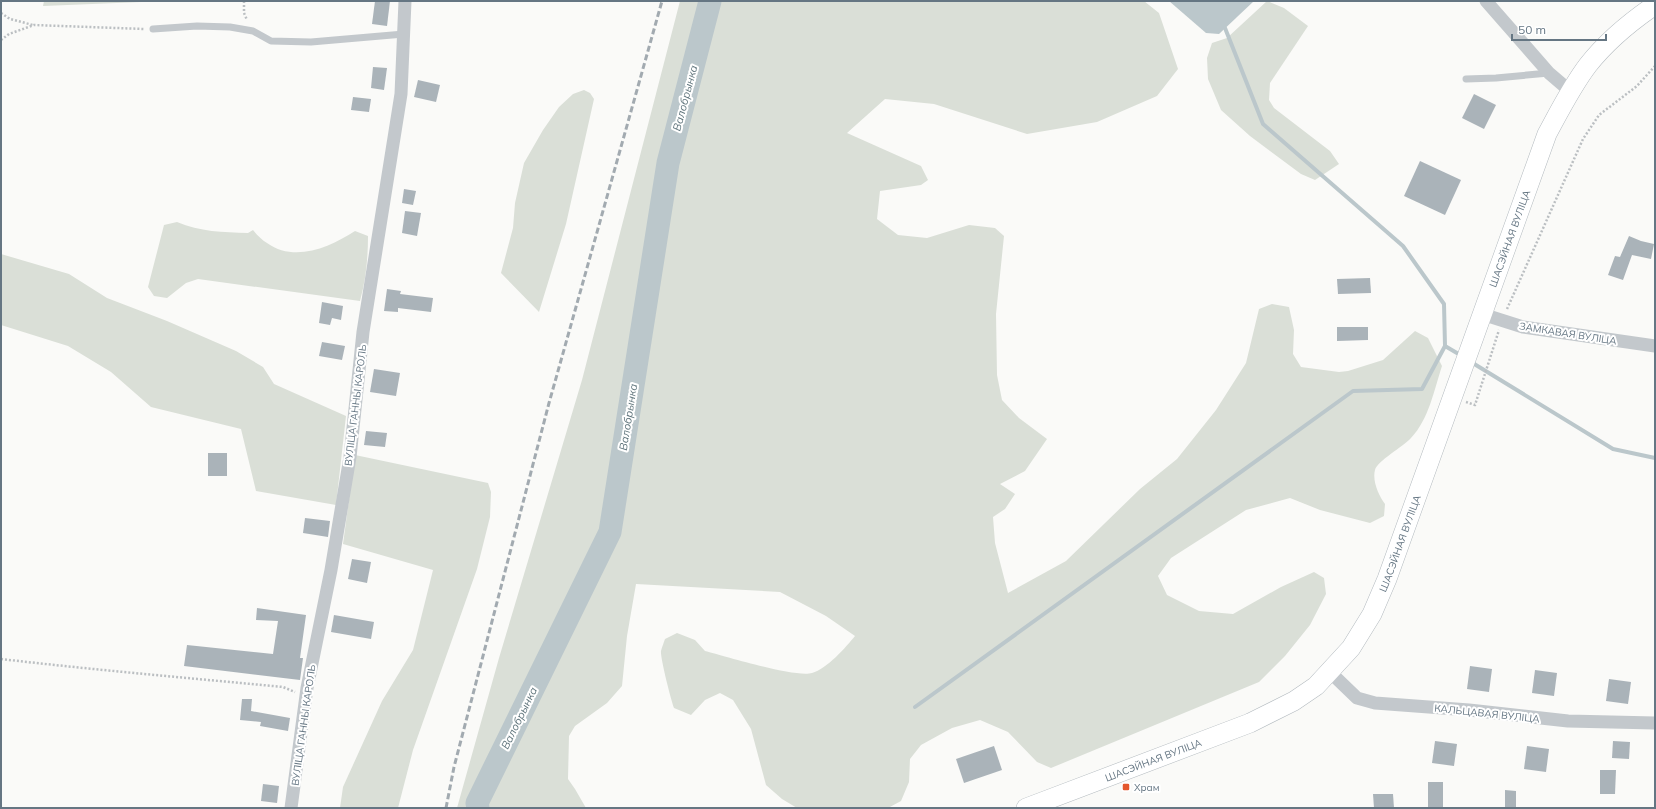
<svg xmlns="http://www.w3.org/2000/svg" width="1656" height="809" font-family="Mulish,sans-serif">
<rect width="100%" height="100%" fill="#fafaf8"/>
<g fill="#dadfd7">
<path d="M 44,1 L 166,1 L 43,6 Z"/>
<path d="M 680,1 L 1144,1 L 1159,13 L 1178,69 L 1157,96 L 1097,122 L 1027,134 L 934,104 L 885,99 L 847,133 L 921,166 L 928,180 L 921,185 L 880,191 L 877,219 L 898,235 L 927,238 L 969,225 L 995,228 L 1004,236 L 996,314 L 997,375 L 1002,400 L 1019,418 L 1047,439 L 1025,471 L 1000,484 L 1015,494 L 1005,509 L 993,517 L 995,543 L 1008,593 L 1066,561 L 1140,489 L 1177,459 L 1216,410 L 1246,363 L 1259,309 L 1272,304 L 1289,307 L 1294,330 L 1293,354 L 1301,367 L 1339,372 L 1348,371 L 1383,360 L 1415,331 L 1428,338 L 1442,366 C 1434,390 1429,419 1411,438 C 1403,447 1377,461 1375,470 C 1372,481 1379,496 1385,504 L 1384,516 L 1370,523 L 1320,510 L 1290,498 L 1246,510 L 1171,558 L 1158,576 L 1167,595 L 1199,611 L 1233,614 L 1281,587 L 1314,572 L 1324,578 L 1326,594 L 1310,625 L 1285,656 L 1259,682 L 1051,768 L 1037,762 L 1008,732 L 980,720 L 952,728 L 921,745 L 910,759 L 909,782 L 901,801 L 888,808 L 797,808 L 782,799 L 766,785 L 751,729 L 733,700 L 720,693 L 705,700 L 691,715 L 674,708 C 671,700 660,657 661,651 C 662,647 664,642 665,639 L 677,633 L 695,640 L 705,651 C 725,656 795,678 812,673 C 827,669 846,647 855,636 L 826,616 L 780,592 L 636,584 L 627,636 L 622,686 L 607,703 L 575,726 L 569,736 L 568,779 L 575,789 L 586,808 L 457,808 L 499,658 L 582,380 Z"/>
<path d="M 1267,1 L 1284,8 L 1308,26 L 1270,83 L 1269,100 L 1274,108 L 1330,151 L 1339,164 L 1315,180 L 1301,174 L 1250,136 L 1221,110 L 1208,79 L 1207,58 L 1212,43 L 1227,38 Z"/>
<path d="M 584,90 L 590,93 L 594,99 L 566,224 L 539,312 L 501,273 L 513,228 L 515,203 L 524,163 L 543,130 L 559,107 L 573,94 Z"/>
<path d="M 177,222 C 200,232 223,232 248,233 L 253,230 C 257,235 262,240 267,243 C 295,263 330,247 355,231 L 368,236 C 368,258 366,279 360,301 L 198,279 L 186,283 L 167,298 L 154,296 L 148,287 L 164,225 Z"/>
<path d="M 1,254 L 69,274 L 107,298 L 167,321 L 236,351 L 263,367 L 274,384 L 346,416 L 336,505 L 256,491 L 241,429 L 151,407 L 111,372 L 68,346 L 1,325 Z"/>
<path d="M 355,455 L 488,483 L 491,492 L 490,517 L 477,569 L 413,750 L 398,808 L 340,808 L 343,787 L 382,701 L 413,650 L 433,570 L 343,544 Z"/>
</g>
<path fill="#bbc7cb" d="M 1169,1 L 1254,1 L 1219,34 L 1206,33 Z"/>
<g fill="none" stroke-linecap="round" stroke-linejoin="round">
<g stroke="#bbc7cb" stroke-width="4">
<path d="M 1225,28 L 1263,124 L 1403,246 L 1444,304 L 1445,346 L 1462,356"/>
<path d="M 1471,362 L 1613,449 L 1655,458"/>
<path d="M 915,707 L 1353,391 L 1422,389 L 1445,346"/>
</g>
<path stroke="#bbc7cb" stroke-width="23" d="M 478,808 L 477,803 L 610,532 L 668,163 L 710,1"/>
</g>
<g fill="#aab3b9">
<path d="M 375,1 L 390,1 L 387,26 L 372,24 Z"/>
<path d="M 373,67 L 387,68 L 384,90 L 371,88 Z"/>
<path d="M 418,80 L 440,85 L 436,102 L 414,97 Z"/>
<path d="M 1474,94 L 1496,105 L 1484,129 L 1462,118 Z"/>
<path d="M 353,97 L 371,99 L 369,112 L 351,110 Z"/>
<path d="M 1420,161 L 1461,180 L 1445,215 L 1404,196 Z"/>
<path d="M 404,189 L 416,191 L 413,205 L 402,203 Z"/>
<path d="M 405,211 L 421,213 L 417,236 L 402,233 Z"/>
<path d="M 1629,236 L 1641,241 L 1654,244 L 1651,259 L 1632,255 L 1623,280 L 1608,275 L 1615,256 L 1620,257 Z"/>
<path d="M 1370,278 L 1371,293 L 1338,294 L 1337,279 Z"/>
<path d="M 387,289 L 401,291 L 400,294 L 433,298 L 431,312 L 398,308 L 398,312 L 384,311 Z"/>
<path d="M 322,302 L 343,306 L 341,320 L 332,318 L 330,325 L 319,323 Z"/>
<path d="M 1337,327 L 1368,327 L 1368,340 L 1337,341 Z"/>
<path d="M 322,342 L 345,346 L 342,360 L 319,356 Z"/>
<path d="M 374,369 L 400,373 L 396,396 L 370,392 Z"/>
<path d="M 366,431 L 387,433 L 385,447 L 364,445 Z"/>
<rect x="208" y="453" width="19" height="23"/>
<path d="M 305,518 L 330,521 L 328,537 L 303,533 Z"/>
<path d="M 352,559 L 371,562 L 367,583 L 348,579 Z"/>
<path d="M 257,608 L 306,615 L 300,658 L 303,658 L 300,680 L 184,666 L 187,645 L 273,654 L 278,621 L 256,620 Z"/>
<path d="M 334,615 L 374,622 L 371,639 L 331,632 Z"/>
<path d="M 1470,666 L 1492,669 L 1489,692 L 1467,689 Z"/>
<path d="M 1535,670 L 1557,673 L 1554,696 L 1532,693 Z"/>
<path d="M 1609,679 L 1631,682 L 1628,704 L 1606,701 Z"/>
<path d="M 242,699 L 252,699 L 251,711 L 290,718 L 288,731 L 260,726 L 261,722 L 240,720 Z"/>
<path d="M 1435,741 L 1457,744 L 1454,766 L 1432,763 Z"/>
<path d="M 1613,741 L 1630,742 L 1629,759 L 1612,758 Z"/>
<path d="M 994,746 L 1002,770 L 964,783 L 956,759 Z"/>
<path d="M 1527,746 L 1549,749 L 1546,772 L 1524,769 Z"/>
<path d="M 1600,770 L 1616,770 L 1615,794 L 1600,794 Z"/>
<rect x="1428" y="782" width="15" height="25"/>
<path d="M 263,784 L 279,786 L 277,803 L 261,801 Z"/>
<path d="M 1505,790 L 1516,791 L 1516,808 L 1505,808 Z"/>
<path d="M 1373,794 L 1393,794 L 1394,808 L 1374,808 Z"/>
</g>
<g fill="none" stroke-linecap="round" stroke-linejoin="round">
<defs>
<g id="secondary">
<path id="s1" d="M 1026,808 L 1250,723 L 1294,701 L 1316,686 L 1351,648 L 1372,614 L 1387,579 L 1547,134 C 1560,110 1572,86 1588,65 C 1607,41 1630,22 1655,5"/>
</g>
</defs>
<use href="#secondary" stroke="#b3babf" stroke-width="20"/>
<g stroke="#bbbfc2" stroke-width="2.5" stroke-dasharray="2 2" stroke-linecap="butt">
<path d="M 244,1 L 244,13 L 247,20"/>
<path d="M 1,13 L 10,19 L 33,25"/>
<path d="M 1,40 L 9,34 L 34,25 L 144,29"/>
<path d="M 1507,309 L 1583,139 L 1599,115 L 1637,86 L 1655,66"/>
<path d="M 1466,402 L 1475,405 L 1499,330"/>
<path d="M 1,659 C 95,670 189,678 283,687 L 295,692"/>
</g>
<g stroke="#c3c8cc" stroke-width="7">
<path d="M 153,29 L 197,26 L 230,27 L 253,31 L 271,41 L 311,42 L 404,34"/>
<path d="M 1466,79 L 1496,78 L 1549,73"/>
</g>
<g stroke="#c3c8cc" stroke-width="13">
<path d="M 1486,1 L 1549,73 L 1570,91"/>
<path d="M 1482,314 L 1523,327 L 1655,346"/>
<path d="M 1330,672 L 1357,698 L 1375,703 L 1469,710 L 1568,721 L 1655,723"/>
<path d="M 291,808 L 307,688 L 331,570 L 350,457 L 363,332 L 401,94 L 405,1"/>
</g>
<use href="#secondary" stroke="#fff" stroke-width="19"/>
<path stroke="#a2aab0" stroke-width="3" stroke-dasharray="6 3" stroke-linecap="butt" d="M 446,808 L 454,767 L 549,403 L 662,1"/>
</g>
<rect fill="#e4572e" stroke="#fff" stroke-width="1.5" x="1122" y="783" width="8" height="8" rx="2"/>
<g text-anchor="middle" stroke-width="4" stroke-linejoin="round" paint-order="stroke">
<g font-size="10" fill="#657683" stroke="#fff">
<text dy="4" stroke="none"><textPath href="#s1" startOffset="807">ШАСЭЙНАЯ ВУЛІЦА</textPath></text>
<text transform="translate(1568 333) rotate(9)" y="4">ЗАМКАВАЯ ВУЛІЦА</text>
<text transform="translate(355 405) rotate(-83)" y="4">ВУЛІЦА ГАННЫ КАРОЛЬ</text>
<text dy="4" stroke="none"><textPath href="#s1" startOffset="483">ШАСЭЙНАЯ ВУЛІЦА</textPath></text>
<text transform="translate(1487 713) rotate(6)" y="4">КАЛЬЦАВАЯ ВУЛІЦА</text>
<text transform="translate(303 725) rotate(-82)" y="4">ВУЛІЦА ГАННЫ КАРОЛЬ</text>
<text dy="4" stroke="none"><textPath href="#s1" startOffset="136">ШАСЭЙНАЯ ВУЛІЦА</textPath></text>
</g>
<g font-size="10" fill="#657683" stroke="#fff" text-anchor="start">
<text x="1134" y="791">Храм</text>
</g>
<g font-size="11" font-style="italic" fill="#60757c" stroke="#fff">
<text transform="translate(685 98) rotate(-75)" y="4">Валобрынка</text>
<text transform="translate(628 417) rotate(-81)" y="4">Валобрынка</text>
<text transform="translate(519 718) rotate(-64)" y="4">Валобрынка</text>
</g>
</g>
<rect width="1656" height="809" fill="none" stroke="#657683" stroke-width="4"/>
<path d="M1512 34v6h94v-6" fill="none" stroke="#657683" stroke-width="2"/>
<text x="1518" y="34" font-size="12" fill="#657683" stroke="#ffffff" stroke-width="3" paint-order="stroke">50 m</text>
</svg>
